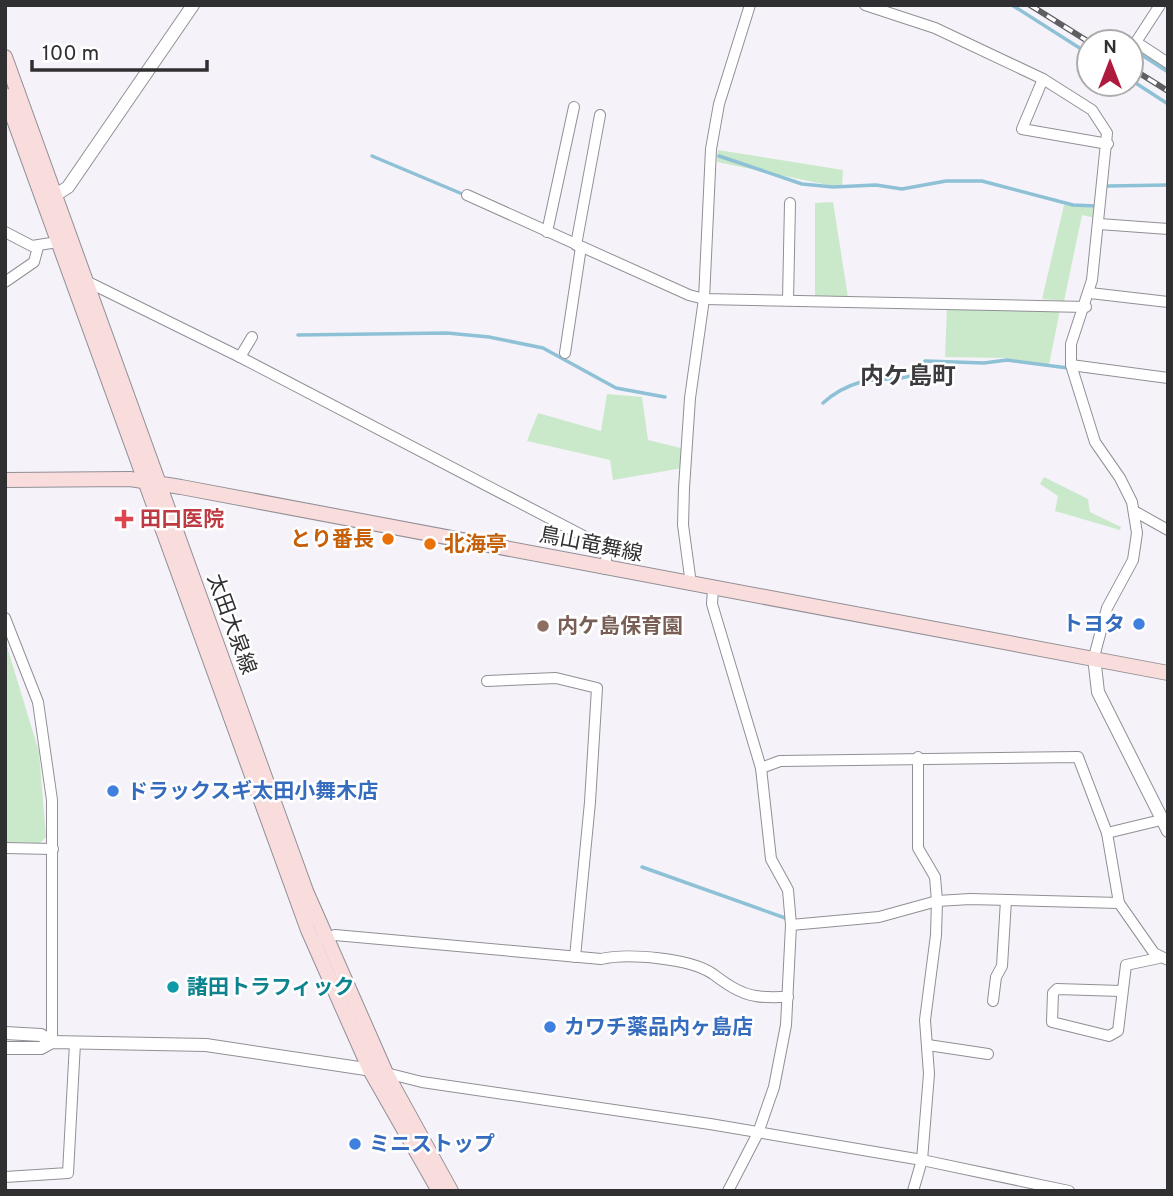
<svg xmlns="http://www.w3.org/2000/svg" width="1173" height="1196" font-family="Overpass,'Noto Sans JP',sans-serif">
<rect width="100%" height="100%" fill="#f5f3f9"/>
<g fill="#cae9ca">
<path d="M 718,150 L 843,170 L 842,188 L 717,162 Z"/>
<path d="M 833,202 L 848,297 L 815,296 L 815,203 Z"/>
<path d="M 1064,205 L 1096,208 L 1095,218 L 1082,215 L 1064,301 L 1042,299 Z"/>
<path d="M 947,307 L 1060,310 L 1049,365 L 1005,358 L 945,357 Z"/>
<path d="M 607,394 L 642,397 L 648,440 L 685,449 L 683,468 L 613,480 L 610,460 L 527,441 L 538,413 L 601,431 Z"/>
<path d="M 1044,477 L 1088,499 L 1090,512 L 1121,527 L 1120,530 L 1055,511 L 1058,496 L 1040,484 Z"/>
<path d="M 5,640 L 39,752 L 46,837 L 40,843 L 5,842 Z"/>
</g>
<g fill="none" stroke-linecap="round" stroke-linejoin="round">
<g stroke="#8ec1d6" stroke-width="3.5">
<path d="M 1012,5 L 1089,54"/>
<path d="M 1131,48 L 1168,72"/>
<path d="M 1131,80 L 1168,104"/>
<path d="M 372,156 L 460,193"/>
<path d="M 719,156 L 802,184 L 833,187 L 876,185 L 902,189 L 946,181 L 982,181 L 1073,205 L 1096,206"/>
<path d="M 1108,186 L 1168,185"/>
<path d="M 298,335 L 447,333 L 489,337 L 543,348 L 616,388 L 665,397"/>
<path d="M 823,403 C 834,393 847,386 861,382 C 884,375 914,387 925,361 L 984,363 L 1007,360 L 1068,368"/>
<path d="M 642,867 L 788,919"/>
</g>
<defs>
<g id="minor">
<path d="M 865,5 L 935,28 L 1043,79 L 1092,110 L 1107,133 L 1092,280 L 1071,344 L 1071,365 L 1095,442 L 1120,478 L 1132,502 L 1137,533 L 1133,560 L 1107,608 L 1094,657"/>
<path d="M 1160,5 L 1136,42 L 1168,63"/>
<path d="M 1043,79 L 1022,129 L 1108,144"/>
<path d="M 467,195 L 689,295 L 704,299 L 1086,307"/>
<path d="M 1099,224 L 1168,229"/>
<path d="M 5,232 L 32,246 L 64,241"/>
<path d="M 547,232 L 574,107"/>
<path d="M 576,245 L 600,115"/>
<path d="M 5,282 L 34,262 L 38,247"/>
<path d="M 88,282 L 240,357 L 599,544 L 607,552 L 605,569"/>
<path d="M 1090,293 L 1168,302"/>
<path d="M 788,300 L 790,203"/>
<path d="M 565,353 L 581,247"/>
<path d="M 240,357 L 252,337"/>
<path d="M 1071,365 L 1168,378"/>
<path d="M 1134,511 L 1168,530"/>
<path d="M 691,584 L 683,525 L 684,488 L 690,398 L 704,299 L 711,149 L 719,104 L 750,5"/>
<path d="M 713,589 L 712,604 L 761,768 L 771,859 L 788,890 L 791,925 L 786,1025 L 774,1087 L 758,1133 L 728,1191"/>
<path d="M 5,618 L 38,702 L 52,800 L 52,1042"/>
<path d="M 487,681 L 556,678 L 597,688 L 590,802 L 575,957"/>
<path d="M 761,768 L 780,761 L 1078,757 L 1107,833 L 1161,820"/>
<path d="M 1107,833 L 1119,903"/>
<path d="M 5,848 L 53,849"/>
<path d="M 791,925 L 879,917 L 937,901 L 970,899 L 1119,903 L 1154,953 L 1168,960"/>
<path d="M 319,940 L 335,935 L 601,959 C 628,953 690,958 713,974 C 725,983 740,994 756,996 C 766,998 778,997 788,997"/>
<path d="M 1121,991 L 1057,989 L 1053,993 L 1052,1022 L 1109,1036 L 1118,1031 L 1126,965 L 1159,958"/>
<path d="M 993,1001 L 996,977 L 1002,966 L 1006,900"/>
<path d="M 928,1045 L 988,1054"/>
<path d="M 386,1073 L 422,1082 L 710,1124 L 922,1160 L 1069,1191"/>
<path d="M 5,1177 L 68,1173 L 75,1043"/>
<path d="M 913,1191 L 922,1160 L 929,1074 L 925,1020 L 936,935 L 937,901 L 935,877 L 918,848 L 918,757"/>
</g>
<g id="tertiary">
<path d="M 48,200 L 68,187 L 193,5"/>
<path d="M 1094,657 L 1098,692 L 1168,831"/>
<path d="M 5,1033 L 41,1035 L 52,1042"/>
<path d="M 5,1048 L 41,1048 L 52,1042 L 206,1045 L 379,1071"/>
</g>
<g id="secondary">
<path d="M 5,57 L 306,891 L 386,1073 L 451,1191"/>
<path d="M 5,95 L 308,930 L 370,1070 L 439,1191"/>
<path d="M 5,480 L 130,479 L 181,487 L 1168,673"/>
</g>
</defs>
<use href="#minor" stroke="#918f95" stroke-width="12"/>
<use href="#tertiary" stroke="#918f95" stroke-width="14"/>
<use href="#secondary" stroke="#918f95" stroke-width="16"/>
<use href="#minor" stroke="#fff" stroke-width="10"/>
<use href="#tertiary" stroke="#fff" stroke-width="12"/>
<use href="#secondary" stroke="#f9dddd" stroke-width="14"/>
<defs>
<g id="rail">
<path d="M 1030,5 L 1089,42"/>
<path d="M 1131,68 L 1168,91"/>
</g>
</defs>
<use href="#rail" stroke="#5f5e61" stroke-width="6"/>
<use href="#rail" stroke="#fff" stroke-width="3.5" stroke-dasharray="10" stroke-linecap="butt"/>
</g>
<path fill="#e0444e" stroke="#fff" stroke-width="2.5" d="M120.5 508.5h7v7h7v7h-7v7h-7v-7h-7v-7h7z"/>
<g fill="#e8710a" stroke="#fff" stroke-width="2.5">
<circle cx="388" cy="539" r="7"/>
<circle cx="430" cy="544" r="7"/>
</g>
<g fill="#3f7fe0" stroke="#fff" stroke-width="2.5">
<circle cx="1139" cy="624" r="7"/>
<circle cx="113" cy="791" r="7"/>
<circle cx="550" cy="1027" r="7"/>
<circle cx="355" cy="1144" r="7"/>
</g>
<circle fill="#8d6e63" stroke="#fff" stroke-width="2.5" cx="543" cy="626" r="7"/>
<circle fill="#0f9aa8" stroke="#fff" stroke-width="2.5" cx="173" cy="987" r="7"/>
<g text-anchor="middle" stroke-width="5" stroke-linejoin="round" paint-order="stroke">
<g font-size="21" font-weight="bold" fill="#be3a42" stroke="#fff" text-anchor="start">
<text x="140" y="526">田口医院</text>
</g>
<g font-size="21" font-weight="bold" fill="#c56008" stroke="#fff" text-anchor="end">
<text x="374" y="546">とり番長</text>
<text x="444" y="551" text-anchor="start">北海亭</text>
</g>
<g font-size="21" fill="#302f31" stroke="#fff">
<text transform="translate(591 544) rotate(11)" y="7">鳥山竜舞線</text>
<text transform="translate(232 624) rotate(70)" y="7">太田大泉線</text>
</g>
<g font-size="21" font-weight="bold" fill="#366cbe" stroke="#fff" text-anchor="start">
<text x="1125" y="631" text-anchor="end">トヨタ</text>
<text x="127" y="798">ドラックスギ太田小舞木店</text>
<text x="564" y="1034">カワチ薬品内ヶ島店</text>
<text x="369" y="1151">ミニストップ</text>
</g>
<g font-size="21" font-weight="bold" fill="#785e54" stroke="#fff" text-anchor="start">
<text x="557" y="633">内ケ島保育園</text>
</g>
<g font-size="21" font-weight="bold" fill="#0d838f" stroke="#fff" text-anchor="start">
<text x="187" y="994">諸田トラフィック</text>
</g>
<g font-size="24" font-weight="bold" fill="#3d3b40" stroke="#fff">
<text x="908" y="384">内ケ島町</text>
</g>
</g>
<rect width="1173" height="1196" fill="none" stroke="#302f31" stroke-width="14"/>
<g transform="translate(1110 63)"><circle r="33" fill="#ffffff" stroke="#acacad" stroke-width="2"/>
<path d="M0-5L12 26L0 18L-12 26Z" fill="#af1b3d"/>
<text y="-10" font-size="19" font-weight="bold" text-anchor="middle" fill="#302f31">N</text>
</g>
<path d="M32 60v10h175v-10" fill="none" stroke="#302f31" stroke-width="3.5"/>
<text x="42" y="60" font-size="21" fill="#302f31" stroke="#ffffff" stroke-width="5" paint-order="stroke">100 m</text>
</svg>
